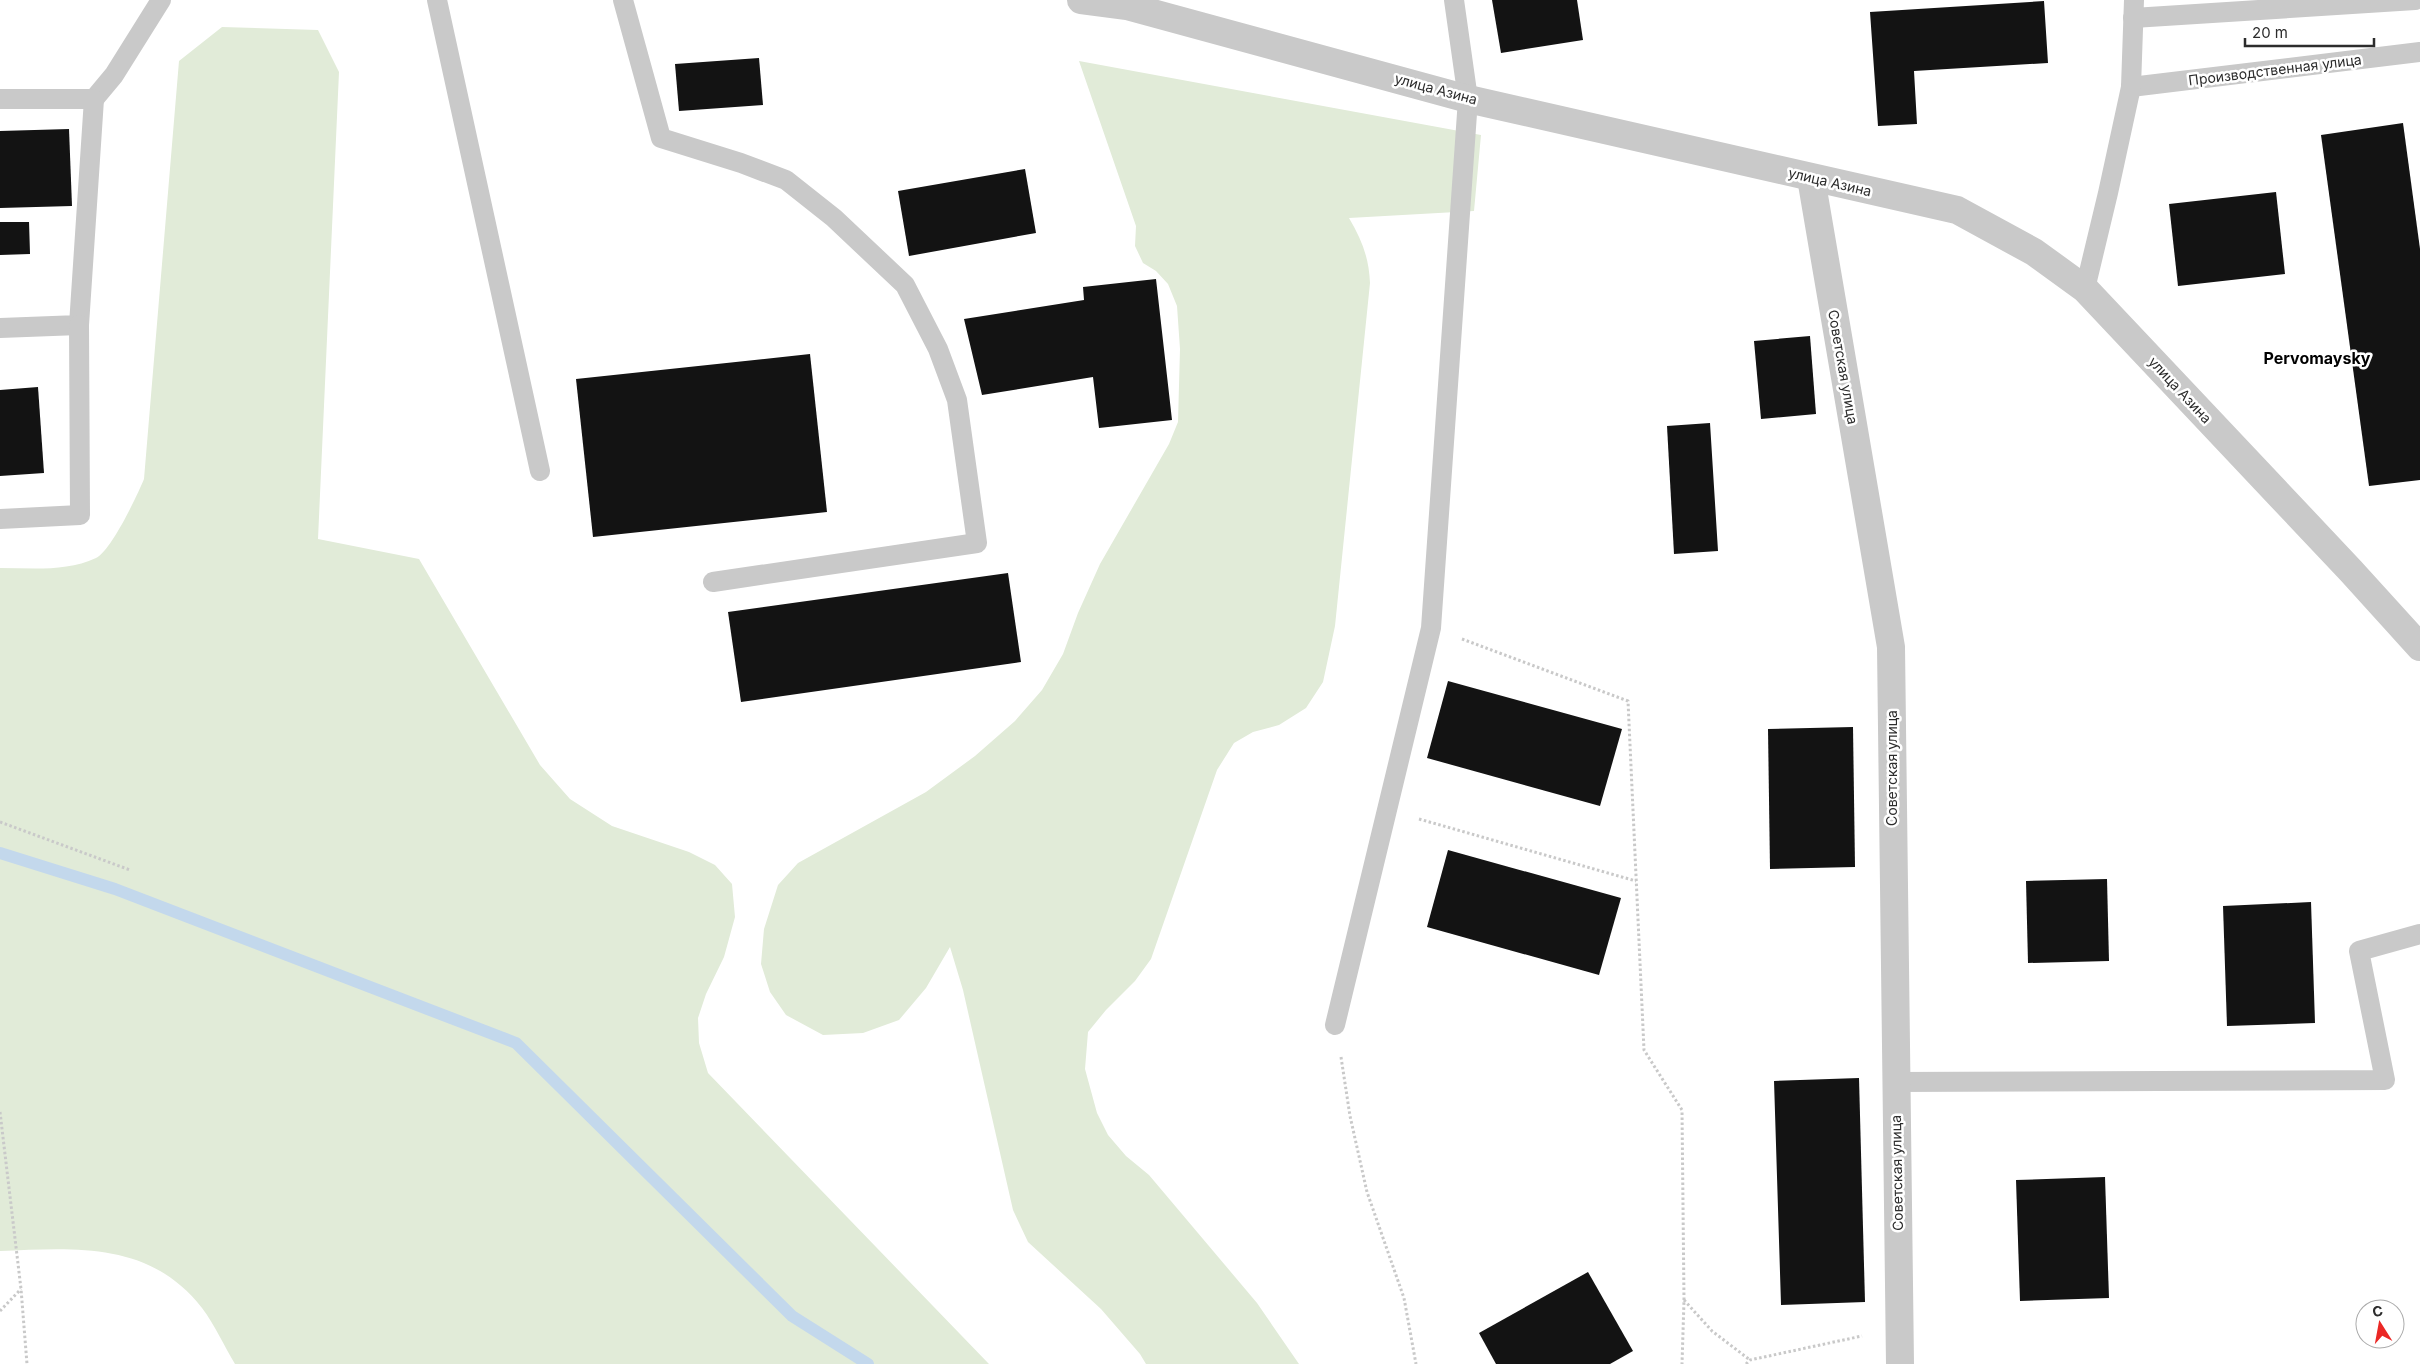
<svg xmlns="http://www.w3.org/2000/svg" width="2420" height="1364" font-family="Inter,sans-serif">
<rect width="100%" height="100%" fill="#fff"/>
<g fill="#e1ebd8">
<path d="M 222,27 L 318,30 L 339,72 L 318,539 L 419,559 L 540,765 L 570,799 L 612,826 L 689,852 L 715,865 L 732,884 L 735,917 L 724,957 L 706,994 L 698,1018 L 699,1043 L 708,1073 L 989,1364 L 235,1364 C 224,1346 215,1325 202,1308 C 150,1241 76,1248 0,1251 L 0,568 C 32,568 66,572 96,558 C 111,551 137,496 144,479 L 179,61 Z"/>
<path d="M 1079,61 L 1481,135 L 1474,211 L 1349,218 C 1362,240 1369,258 1370,283 L 1335,626 L 1323,682 L 1306,708 L 1279,725 L 1253,732 L 1234,743 L 1217,770 L 1151,959 L 1135,981 L 1106,1010 L 1088,1032 L 1085,1069 L 1097,1113 L 1108,1135 L 1126,1156 L 1149,1175 L 1257,1303 L 1299,1364 L 1146,1364 L 1140,1354 L 1101,1309 L 1028,1242 L 1013,1210 L 963,990 L 950,947 L 926,988 L 899,1020 L 863,1033 L 823,1035 L 786,1015 L 770,992 L 761,964 L 764,929 L 778,885 L 798,863 L 926,792 L 975,756 L 1015,721 L 1042,690 L 1063,654 L 1078,613 L 1100,564 L 1169,444 L 1178,422 L 1180,349 L 1177,306 L 1168,284 L 1156,271 L 1143,263 L 1135,246 L 1136,226 Z"/>
</g>
<g fill="none" stroke-linecap="round" stroke-linejoin="round">
<path stroke="#c3d8ec" stroke-width="12" d="M 0,853 L 115,889 L 516,1043 L 792,1316 L 868,1364"/>
</g>
<g fill="#131313">
<path d="M 1492,0 L 1577,0 L 1583,40 L 1501,53 Z"/>
<path d="M 2044,1 L 2048,63 L 1914,71 L 1917,124 L 1878,126 L 1870,12 Z"/>
<path d="M 759,58 L 763,105 L 679,111 L 675,64 Z"/>
<path d="M 2403,123 L 2420,249 L 2420,480 L 2369,486 L 2321,135 Z"/>
<path d="M 69,129 L 72,206 L 0,208 L 0,131 Z"/>
<path d="M 1025,169 L 1036,233 L 909,256 L 898,191 Z"/>
<path d="M 2276,192 L 2285,274 L 2178,286 L 2169,204 Z"/>
<path d="M 0,222 L 29,222 L 30,254 L 0,255 Z"/>
<path d="M 1156,279 L 1172,420 L 1099,428 L 1093,377 L 982,395 L 964,319 L 1084,300 L 1083,287 Z"/>
<path d="M 1810,336 L 1816,414 L 1761,419 L 1754,341 Z"/>
<path d="M 810,354 L 827,512 L 593,537 L 576,379 Z"/>
<path d="M 38,387 L 44,473 L 0,476 L 0,390 Z"/>
<path d="M 1710,423 L 1718,551 L 1674,554 L 1667,426 Z"/>
<path d="M 1008,573 L 1021,662 L 741,702 L 728,612 Z"/>
<path d="M 1448,681 L 1622,729 L 1600,806 L 1427,758 Z"/>
<path d="M 1853,727 L 1855,867 L 1770,869 L 1768,729 Z"/>
<path d="M 1448,850 L 1621,898 L 1599,975 L 1427,927 Z"/>
<path d="M 2107,879 L 2109,961 L 2028,963 L 2026,881 Z"/>
<path d="M 2311,902 L 2315,1023 L 2227,1026 L 2223,906 Z"/>
<path d="M 1859,1078 L 1865,1302 L 1781,1305 L 1774,1081 Z"/>
<path d="M 2105,1177 L 2109,1298 L 2020,1301 L 2016,1180 Z"/>
<path d="M 1588,1272 L 1633,1351 L 1610,1364 L 1496,1364 L 1479,1333 Z"/>
</g>
<g fill="none" stroke-linecap="round" stroke-linejoin="round">
<g stroke="#c9c9c9" stroke-width="3" stroke-dasharray="2.5 2.5" stroke-linecap="butt">
<path d="M 1462,639 L 1628,701 L 1644,1050 L 1682,1110 L 1684,1300 L 1682,1364"/>
<path d="M 1419,819 L 1636,881"/>
<path d="M 0,822 L 130,870"/>
<path d="M 1341,1057 L 1350,1116 L 1367,1192 L 1404,1298 L 1416,1364"/>
<path d="M 0,1112 L 21,1289 L 27,1364"/>
<path d="M 1684,1300 L 1712,1331 L 1750,1360"/>
<path d="M 0,1311 L 21,1289"/>
<path d="M 1746,1364 L 1750,1360 L 1862,1336"/>
</g>
<g stroke="#c9c9c9" stroke-width="20">
<path d="M 437,0 L 540,471"/>
<path d="M 623,0 L 661,138 L 741,163 L 786,180 L 834,218 L 905,285 L 938,349 L 957,400 L 977,543 L 713,582"/>
<path d="M 2133,18 L 2415,0"/>
<path d="M 2131,87 L 2420,52"/>
<path d="M 0,99 L 94,99 L 114,75 L 161,0"/>
<path d="M 2085,289 L 2108,193 L 2131,87 L 2134,0"/>
<path d="M 0,328 L 79,325 L 94,99"/>
<path d="M 0,519 L 80,515 L 79,325"/>
<path d="M 1335,1025 L 1431,628 L 1468,99 L 1454,0"/>
<path d="M 1895,1082 L 2385,1080 L 2359,951 L 2420,934"/>
</g>
<path stroke="#c9c9c9" stroke-width="28" d="M 1811,178 L 1891,647 L 1900,1364"/>
<path stroke="#c9c9c9" stroke-width="28" d="M 1081,0 L 1127,6 L 1468,99 L 1957,210 L 2034,252 L 2085,289 L 2351,571 L 2420,647"/>
</g>
<g text-anchor="middle" stroke-width="5" stroke-linejoin="round" paint-order="stroke">
<g font-size="14" fill="#2c2c2c" stroke="#fff">
<text transform="translate(2275 70) rotate(-7)" y="5">Производственная улица</text>
<text transform="translate(1436 89) rotate(15)" y="5">улица Азина</text>
<text transform="translate(1830 182) rotate(13)" y="5">улица Азина</text>
<text transform="translate(1843 367) rotate(80)" y="5">Советская улица</text>
<text transform="translate(2180 390) rotate(47)" y="5">улица Азина</text>
<text transform="translate(1892 768) rotate(-90)" y="5">Советская улица</text>
<text transform="translate(1897 1173) rotate(-91)" y="5">Советская улица</text>
</g>
<g font-size="16" font-weight="bold" fill="#000" stroke="#fff">
<text x="2317" y="364">Pervomaysky</text>
</g>
</g>
<g transform="translate(2380 1324) rotate(349)"><circle r="24" fill="#ffffff" stroke="#ababab"/>
<path d="M0-4L9 19L0 12L-9 19Z" fill="#eb2825"/>
<text y="-8" font-size="14" font-weight="bold" text-anchor="middle" fill="#2c2c2c">С</text>
</g>
<path d="M2245 38v8h129v-8" fill="none" stroke="#2c2c2c" stroke-width="2.5"/>
<text x="2252" y="38" font-size="15" fill="#2c2c2c" stroke="#ffffff" stroke-width="4" paint-order="stroke">20 m</text>
</svg>
